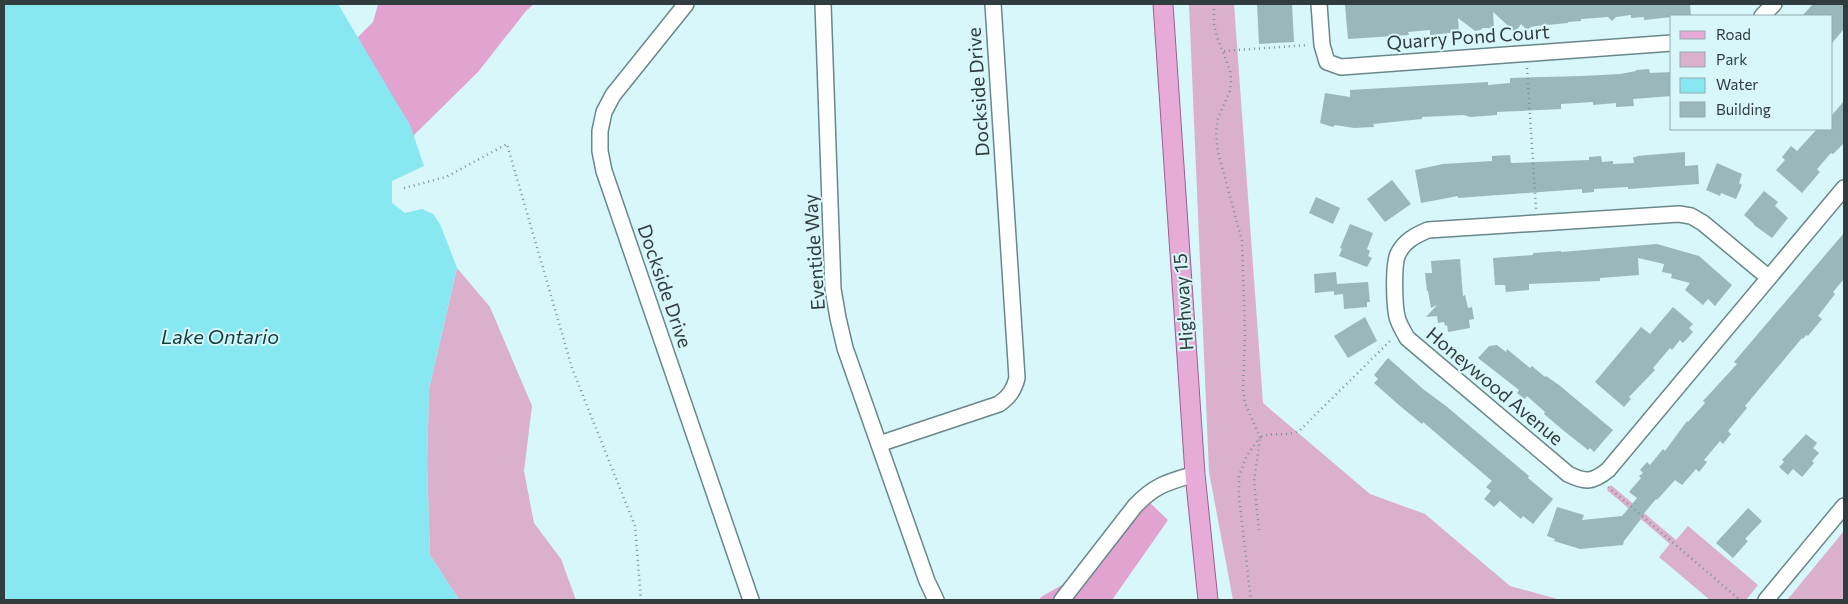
<svg xmlns="http://www.w3.org/2000/svg" width="1848" height="604" font-family="Commissioner,sans-serif">
<rect width="100%" height="100%" fill="#d7f7fa"/>
<g fill="#dbb0cd">
<path d="M 1189,4 L 1234,4 L 1263,403 L 1370,494 L 1425,514 L 1510,586 L 1561,600 L 1233,600 L 1209,472 Z"/>
<path d="M 457,268 L 490,307 L 532,406 L 524,471 L 534,523 L 561,559 L 576,600 L 459,600 L 430,555 L 427,464 L 429,389 Z"/>
<path d="M 1611,485 L 1676,540 L 1688,526 L 1758,585 L 1746,600 L 1710,600 L 1659,557 L 1670,544 L 1607,490 Z"/>
<path d="M 1844,531 L 1844,600 L 1787,600 Z"/>
</g>
<g fill="#e1a3cf">
<path d="M 378,4 L 534,4 L 526,11 L 478,72 L 408,141 L 354,41 L 373,22 Z"/>
<path d="M 1148,501 L 1168,520 L 1112,600 L 1039,600 L 1041,597 L 1099,564 Z"/>
</g>
<path fill="#87e8f1" d="M 4,4 L 338,4 L 410,125 L 424,166 L 392,181 L 392,203 L 405,213 L 422,209 L 433,214 L 440,224 L 457,268 L 429,389 L 427,464 L 430,555 L 459,600 L 4,600 Z"/>
<g fill="#9ab8bb">
<path d="M 1257,4 L 1292,4 L 1294,42 L 1259,44 Z"/>
<path d="M 1386,4 L 1690,4 L 1691,15 L 1644,20 L 1644,17 L 1631,18 L 1631,15 L 1616,17 L 1612,21 L 1608,17 L 1581,19 L 1581,21 L 1568,22 L 1568,23 L 1536,26 L 1531,27 L 1527,30 L 1521,24 L 1515,32 L 1493,12 L 1494,28 L 1483,28 L 1480,30 L 1475,31 L 1458,18 L 1459,32 L 1430,35 L 1430,30 L 1408,32 L 1409,35 L 1348,39 L 1345,5 Z"/>
<path d="M 1813,4 L 1844,4 L 1844,29 L 1832,43 L 1832,16 L 1802,16 Z"/>
<path d="M 1649,69 L 1650,73 L 1672,72 L 1672,96 L 1633,99 L 1634,106 L 1616,107 L 1616,103 L 1593,105 L 1593,102 L 1561,104 L 1561,109 L 1497,112 L 1497,115 L 1470,117 L 1464,115 L 1422,117 L 1422,119 L 1373,124 L 1374,127 L 1354,128 L 1335,125 L 1333,127 L 1320,123 L 1325,93 L 1350,97 L 1350,90 L 1471,83 L 1488,82 L 1488,85 L 1510,83 L 1510,78 L 1582,76 L 1620,74 L 1636,71 L 1636,70 Z"/>
<path d="M 1844,101 L 1844,143 L 1833,154 L 1831,153 L 1817,169 L 1820,172 L 1802,193 L 1776,170 L 1785,160 L 1782,157 L 1791,146 L 1797,151 L 1817,129 L 1832,129 L 1832,115 Z"/>
<path d="M 1685,152 L 1685,166 L 1698,165 L 1699,184 L 1628,189 L 1628,187 L 1594,189 L 1594,192 L 1582,193 L 1582,189 L 1458,198 L 1458,196 L 1421,203 L 1415,170 L 1443,164 L 1492,161 L 1492,156 L 1510,155 L 1511,163 L 1589,160 L 1589,157 L 1601,156 L 1602,162 L 1613,161 L 1613,164 L 1634,163 L 1633,157 L 1637,157 L 1636,156 Z"/>
<path d="M 1717,163 L 1742,174 L 1739,183 L 1742,185 L 1736,199 L 1721,193 L 1720,196 L 1706,190 Z"/>
<path d="M 1392,180 L 1411,204 L 1385,222 L 1367,199 Z"/>
<path d="M 1764,191 L 1778,202 L 1775,206 L 1788,218 L 1772,238 L 1754,225 L 1754,224 L 1744,215 Z"/>
<path d="M 1316,197 L 1340,208 L 1333,224 L 1309,213 Z"/>
<path d="M 1350,224 L 1373,233 L 1367,249 L 1370,251 L 1368,256 L 1372,258 L 1367,267 L 1339,256 L 1342,249 L 1340,248 Z"/>
<path d="M 1844,233 L 1844,279 L 1833,292 L 1835,294 L 1818,316 L 1822,319 L 1808,336 L 1806,335 L 1803,339 L 1802,338 L 1745,406 L 1747,408 L 1728,431 L 1731,434 L 1723,444 L 1720,441 L 1704,460 L 1707,462 L 1699,472 L 1696,469 L 1682,485 L 1675,480 L 1657,500 L 1656,499 L 1640,518 L 1641,519 L 1624,541 L 1623,545 L 1580,549 L 1554,541 L 1555,539 L 1547,536 L 1557,507 L 1584,515 L 1582,520 L 1622,516 L 1637,498 L 1629,492 L 1641,478 L 1639,476 L 1643,473 L 1640,470 L 1647,462 L 1650,465 L 1663,449 L 1665,451 L 1687,421 L 1688,422 L 1705,403 L 1703,401 L 1737,364 L 1734,362 Z"/>
<path d="M 1657,244 L 1699,256 L 1732,285 L 1715,306 L 1708,299 L 1703,305 L 1685,290 L 1690,283 L 1671,278 L 1672,274 L 1662,272 L 1664,264 L 1638,258 L 1639,275 L 1600,278 L 1600,281 L 1529,284 L 1529,290 L 1506,292 L 1505,285 L 1495,285 L 1493,258 L 1533,255 L 1533,253 L 1561,251 L 1561,252 Z"/>
<path d="M 1460,259 L 1463,296 L 1465,295 L 1468,308 L 1472,307 L 1474,319 L 1469,320 L 1470,328 L 1448,332 L 1447,325 L 1445,326 L 1444,322 L 1438,323 L 1437,316 L 1426,317 L 1437,305 L 1431,308 L 1428,291 L 1427,291 L 1425,273 L 1432,273 L 1431,261 Z"/>
<path d="M 1336,272 L 1337,284 L 1368,282 L 1370,302 L 1367,302 L 1367,307 L 1344,309 L 1343,294 L 1334,295 L 1334,291 L 1315,293 L 1314,274 Z"/>
<path d="M 1673,307 L 1693,324 L 1689,328 L 1693,332 L 1683,343 L 1680,340 L 1672,350 L 1670,348 L 1653,368 L 1655,370 L 1629,397 L 1631,399 L 1624,407 L 1595,382 L 1641,327 L 1650,334 Z"/>
<path d="M 1365,317 L 1377,341 L 1348,358 L 1334,336 Z"/>
<path d="M 1497,345 L 1506,352 L 1507,349 L 1530,368 L 1532,366 L 1545,377 L 1546,376 L 1559,385 L 1613,430 L 1594,452 L 1590,448 L 1588,450 L 1564,431 L 1544,414 L 1545,412 L 1527,396 L 1525,399 L 1517,393 L 1519,390 L 1478,358 L 1489,346 Z"/>
<path d="M 1388,358 L 1423,389 L 1446,406 L 1529,476 L 1528,478 L 1553,499 L 1533,524 L 1523,516 L 1521,519 L 1500,501 L 1494,507 L 1484,499 L 1491,491 L 1486,487 L 1492,481 L 1423,422 L 1422,424 L 1400,406 L 1374,383 L 1378,379 L 1374,375 Z"/>
<path d="M 1806,434 L 1817,443 L 1813,448 L 1819,453 L 1812,461 L 1814,463 L 1802,477 L 1793,469 L 1788,475 L 1779,467 L 1784,462 L 1782,460 Z"/>
<path d="M 1748,508 L 1762,521 L 1745,539 L 1748,541 L 1733,558 L 1716,543 Z"/>
</g>
<g fill="none" stroke-linecap="round" stroke-linejoin="round">
<defs>
<g id="minor">
<path d="M 686,4 L 613,95 L 604,112 L 600,131 L 600,151 L 604,171 L 751,600"/>
<path d="M 823,4 L 833,289 L 838,318 L 845,348 L 927,581 L 936,600"/>
<path d="M 1319,4 L 1322,45 L 1327,62 L 1341,67 L 1672,43"/>
<path d="M 1762,16 L 1774,4"/>
<path d="M 1769,278 L 1703,223 L 1691,216 L 1679,214 L 1428,230 C 1416,235 1404,241 1398,254 C 1393,264 1394,309 1398,320 C 1400,326 1404,332 1407,338 L 1568,474 C 1586,483 1593,482 1608,470 L 1844,188"/>
<path d="M 879,444 L 999,404 C 1009,397 1014,390 1017,378 L 993,4"/>
<path d="M 1062,600 L 1135,506 C 1155,485 1168,482 1195,474"/>
<path d="M 1766,600 L 1844,506"/>
</g>
<path id="major" d="M 1163,4 L 1195,474 L 1208,600"/>
</defs>
<use href="#minor" stroke="#6a878a" stroke-width="18"/>
<use href="#major" stroke="#9c6090" stroke-width="21"/>
<g stroke="#7d9294" stroke-width="2.5" stroke-dasharray="1 4" stroke-linecap="butt">
<path d="M 1214,4 L 1214,24 L 1217,37 L 1230,70 L 1231,80 L 1230,91 L 1218,118 L 1216,132 L 1218,152 L 1242,241 L 1245,334 L 1243,389 L 1245,403 L 1260,437 L 1246,457 L 1239,477 L 1239,498 L 1251,600"/>
<path d="M 1224,51 L 1308,45"/>
<path d="M 1527,68 L 1536,209"/>
<path d="M 404,188 L 446,177 L 507,144 L 572,368 L 635,526 L 641,600"/>
<path d="M 1608,487 L 1740,600"/>
<path d="M 1259,530 L 1254,482 L 1260,437 C 1274,431 1286,438 1300,430 L 1391,340"/>
</g>
<use href="#minor" stroke="#fff" stroke-width="15"/>
<use href="#major" stroke="#e6abd7" stroke-width="19"/>
</g>
<g text-anchor="middle" stroke-width="4" stroke-linejoin="round" paint-order="stroke">
<g font-size="19" fill="#303c3d" stroke="#d7f7fa">
<text transform="translate(1468 37) rotate(-4)" y="7">Quarry Pond Court</text>
<text transform="translate(978 92) rotate(-94)" y="7">Dockside Drive</text>
<text transform="translate(814 252) rotate(-94)" y="7">Eventide Way</text>
<text transform="translate(665 286) rotate(71)" y="7">Dockside Drive</text>
<text transform="translate(1183 302) rotate(-94)" y="7">Highway 15</text>
<text transform="translate(1495 386) rotate(40)" y="7">Honeywood Avenue</text>
</g>
<g font-size="20" font-style="italic" fill="#0e3d41" stroke="#d7f7fa">
<text x="220" y="344">Lake Ontario</text>
</g>
</g>
<rect width="1848" height="604" fill="none" stroke="#303c3d" stroke-width="10"/>
<rect x="1670" y="15" width="162" height="115" fill="#d7f7fa" stroke="#94acae"/>
<rect x="1680" y="31" width="25" height="8" fill="#e6abd7" stroke="#94acae"/>
<text x="1716" y="40" font-size="15" fill="#303c3d">Road</text>
<rect x="1680" y="52" width="25" height="15" fill="#dbb0cd" stroke="#94acae"/>
<text x="1716" y="65" font-size="15" fill="#303c3d">Park</text>
<rect x="1680" y="78" width="25" height="15" fill="#87e8f1" stroke="#94acae"/>
<text x="1716" y="90" font-size="15" fill="#303c3d">Water</text>
<rect x="1680" y="102" width="25" height="15" fill="#9ab8bb" stroke="#94acae"/>
<text x="1716" y="115" font-size="15" fill="#303c3d">Building</text>
</svg>
